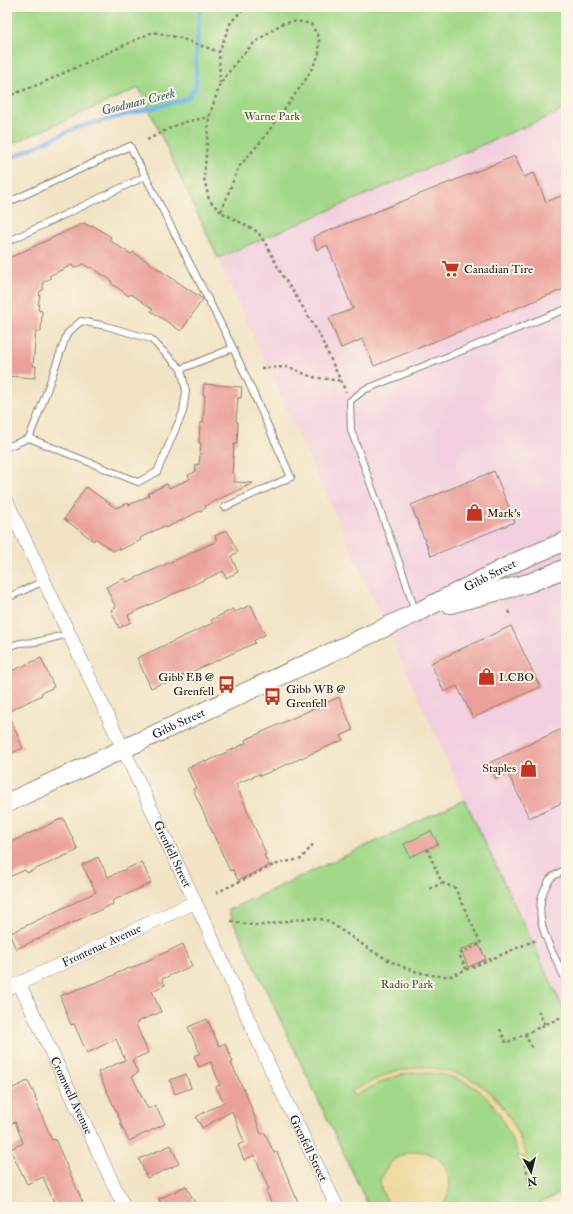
<svg xmlns="http://www.w3.org/2000/svg" width="573" height="1214" font-family="'IM FELL Double Pica',serif">
<rect width="100%" height="100%" fill="#fcf5e5"/>
<filter id="ink" filterUnits="userSpaceOnUse"><feTurbulence type="fractalNoise" baseFrequency=".025" numOctaves="2"/><feDisplacementMap in="SourceGraphic" scale="8" xChannelSelector="R" yChannelSelector="G"/><feConvolveMatrix kernelMatrix="1 2 1 2 8 2 1 2 1" color-interpolation-filters="sRGB"/></filter>
<filter id="wash" filterUnits="userSpaceOnUse"><feTurbulence type="fractalNoise" baseFrequency=".012" numOctaves="4" result="noise"/><feDisplacementMap in="SourceGraphic" scale="16" xChannelSelector="R" yChannelSelector="G"/><feGaussianBlur stdDeviation="0.9" result="paint"/><feColorMatrix in="noise" values="0 0 0 0 0 0 0 0 0 0 0 0 0 0 0 0 0 1.4 0 .05"/><feComposite in="paint" operator="in"/></filter>
<g filter="url(#wash)">
<rect width="100%" height="100%" fill="#f2e3c5"/>
<path fill="#f3cfdf" d="M 566,109 L 566,1014 L 465,800 L 218,258 Z"/>
<g fill="#a2d889" stroke="#5f7a52">
<path d="M 7,7 L 566,7 L 566,109 L 218,258 L 139,88 L 7,146 Z"/>
<path d="M 465,800 L 566,1014 L 566,1191 L 531,1207 L 369,1207 L 228,910 Z"/>
</g>
<g fill="#eeda9e" stroke="#857b5d">
<path d="M 420,1067 C 460,1070 486,1080 508,1115 C 516,1128 521,1142 527,1155 L 520,1158 C 512,1141 505,1122 494,1106 C 474,1078 433,1067 401,1075 C 384,1079 369,1089 354,1096 L 351,1091 L 392,1072 Z"/>
<path d="M 417,1151 C 421,1152 426,1152 429,1153 C 452,1163 456,1190 440,1207 L 393,1207 L 391,1203 L 389,1204 C 385,1197 380,1189 380,1181 C 381,1177 384,1172 386,1169 C 393,1157 403,1154 417,1151 Z"/>
</g>
<g fill="none" stroke-linecap="round" stroke-linejoin="round">
<path stroke="#78b8ec" stroke-width="4" d="M 7,160 L 75,128 L 187,99 L 196,86 L 196,56 L 200,7"/>
</g>
<g id="blocks">
<g fill="#eba19b">
<path d="M 515,156 L 524,177 L 534,173 L 546,202 L 566,194 L 566,288 L 374,366 L 363,339 L 341,348 L 329,318 L 353,309 L 327,245 L 317,250 L 313,237 Z"/>
<path d="M 84,223 L 91,227 L 92,225 L 111,237 L 109,240 L 131,254 L 133,252 L 203,299 L 181,331 L 151,311 L 153,309 L 131,294 L 129,296 L 111,283 L 112,281 L 91,267 L 90,268 L 83,264 L 74,268 L 72,265 L 49,276 L 51,278 L 43,282 L 43,290 L 40,291 L 38,310 L 42,311 L 41,332 L 36,331 L 33,366 L 36,366 L 35,378 L 7,376 L 7,274 L 9,258 Z"/>
<path d="M 204,384 L 242,387 L 241,398 L 238,398 L 236,422 L 238,422 L 237,444 L 234,444 L 232,473 L 234,473 L 234,482 L 253,483 L 205,506 L 206,508 L 180,521 L 165,528 L 164,526 L 140,538 L 141,540 L 120,550 L 119,548 L 113,551 L 95,538 L 94,541 L 64,519 L 86,487 L 116,508 L 128,503 L 129,505 L 149,496 L 148,493 L 167,484 L 169,488 L 190,479 L 188,475 L 195,472 L 196,464 L 199,465 L 201,443 L 199,443 L 200,423 L 203,423 L 205,395 L 203,395 Z"/>
<path d="M 494,471 L 515,522 L 431,556 L 411,505 Z"/>
<path d="M 227,530 L 238,552 L 231,556 L 238,572 L 226,578 L 223,571 L 128,615 L 131,622 L 119,628 L 111,610 L 116,608 L 106,587 L 125,578 L 127,582 L 217,541 L 215,536 Z"/>
<path d="M 251,605 L 265,635 L 254,640 L 255,643 L 165,684 L 164,682 L 151,688 L 137,658 L 213,623 L 211,620 L 233,609 L 235,612 Z"/>
<path d="M 511,626 L 540,687 L 473,718 L 457,686 L 444,692 L 431,663 Z"/>
<path d="M 41,658 L 54,687 L 41,693 L 42,695 L 7,712 L 23,748 L 7,755 L 7,673 Z"/>
<path d="M 339,697 L 353,730 L 341,736 L 343,740 L 260,776 L 259,774 L 236,784 L 266,854 L 264,855 L 269,866 L 238,880 L 233,870 L 230,871 L 205,816 L 193,789 L 196,788 L 187,768 L 205,760 L 206,762 L 246,743 L 245,740 Z"/>
<path d="M 566,727 L 566,801 L 529,818 L 508,773 L 496,779 L 489,763 Z"/>
<path d="M 63,818 L 78,850 L 27,873 L 25,870 L 7,878 L 7,844 Z"/>
<path d="M 431,831 L 438,844 L 410,857 L 404,844 Z"/>
<path d="M 98,857 L 108,877 L 142,862 L 151,883 L 112,901 L 113,904 L 16,949 L 9,934 L 96,892 L 82,865 Z"/>
<path d="M 478,943 L 486,959 L 468,967 L 461,950 Z"/>
<path d="M 183,944 L 192,966 L 162,979 L 165,985 L 152,991 L 161,1012 L 137,1022 L 138,1023 L 136,1024 L 148,1053 L 132,1060 L 138,1073 L 132,1076 L 148,1109 L 155,1105 L 165,1124 L 129,1141 L 120,1123 L 121,1122 L 98,1072 L 125,1060 L 116,1039 L 87,1053 L 74,1024 L 71,1025 L 60,996 L 115,975 L 115,974 L 129,968 L 130,969 Z"/>
<path d="M 207,1019 L 219,1046 L 225,1043 L 233,1062 L 231,1063 L 246,1094 L 261,1134 L 265,1133 L 274,1153 L 277,1152 L 300,1207 L 278,1207 L 276,1203 L 272,1204 L 266,1190 L 269,1189 L 254,1155 L 244,1160 L 238,1145 L 244,1142 L 232,1111 L 202,1128 L 196,1117 L 224,1102 L 216,1087 L 220,1085 L 211,1062 L 199,1067 L 194,1056 L 200,1053 L 188,1027 Z"/>
<path d="M 186,1074 L 191,1088 L 175,1094 L 170,1080 Z"/>
<path d="M 28,1081 L 36,1098 L 35,1098 L 52,1140 L 55,1139 L 83,1203 L 74,1207 L 56,1207 L 43,1177 L 27,1184 L 10,1149 L 23,1143 L 15,1122 L 7,1125 L 7,1112 L 11,1110 L 7,1101 L 7,1091 Z"/>
<path d="M 171,1145 L 179,1164 L 147,1178 L 139,1159 Z"/>
<path d="M 186,1186 L 197,1207 L 162,1207 L 159,1199 Z"/>
</g>
</g>
</g>
<g filter="url(#ink)">
<use href="#blocks" fill-opacity="0" stroke="#878070" stroke-width="1"/>
<g fill="none" stroke-linecap="round" stroke-linejoin="round">
<defs>
<g id="service">
<path d="M 7,203 L 130,146 L 233,348 L 181,369"/>
<path d="M 7,242 L 146,176"/>
<path d="M 7,447 L 29,438 L 138,482 L 157,472 L 183,412 L 186,391 L 181,369 L 151,339 L 106,326 L 81,321 L 67,334 L 40,410 L 29,438"/>
<path d="M 225,507 L 291,477 L 233,348"/>
<path d="M 7,598 L 44,581"/>
<path d="M 415,611 L 404,576 L 351,430 L 350,401 L 364,390 L 566,309"/>
<path d="M 7,647 L 20,643 L 36,642 L 69,634"/>
<path d="M 566,869 C 561,872 554,875 550,879 C 548,882 546,887 544,890 C 531,921 554,953 566,981"/>
</g>
<g id="minor">
<path id="s1" d="M 7,502 L 206,925 L 273,1074 L 337,1207"/>
<path id="s2" d="M 19,983 L 124,1207"/>
<path id="s3" d="M 7,989 L 195,902"/>
</g>
<g id="secondary">
<path d="M 450,604 L 529,583 L 566,568"/>
<path id="s4" d="M 7,803 L 416,613 L 518,561 L 566,541"/>
</g>
</defs>
<use href="#service" stroke="#878070" stroke-width="8"/>
<use href="#minor" stroke="#878070" stroke-width="14"/>
<use href="#secondary" stroke="#878070" stroke-width="20"/>
<g stroke="#878070" stroke-width="2.5" stroke-dasharray="3 3" stroke-linecap="butt">
<path d="M 220,83 L 219,52 L 231,22 L 245,7"/>
<path d="M 7,98 L 13,94 L 40,84 L 153,32 L 180,38 L 219,52"/>
<path d="M 147,140 L 172,127 L 185,122 L 209,117"/>
<path d="M 221,212 L 209,200 L 204,178 L 209,117 L 220,84 L 237,61 L 254,43 L 281,24 L 297,21 L 311,24 L 319,38 L 319,55 L 306,79 L 263,139 L 238,168 L 221,212 L 258,232 L 268,248 L 282,275 L 294,293 L 318,332 L 346,392"/>
<path d="M 261,368 L 289,367 L 312,377 L 342,381"/>
<path d="M 509,611 L 512,616"/>
<path d="M 427,849 L 442,883 L 429,889 L 428,886"/>
<path d="M 442,883 L 455,888 L 481,944 L 459,954 L 466,969"/>
<path d="M 216,893 L 271,866 L 284,862 L 301,859 L 314,843"/>
<path d="M 231,921 C 241,923 252,926 263,925 C 285,923 307,914 328,921 C 365,946 404,978 451,976 L 536,940"/>
<path d="M 538,1011 L 545,1025"/>
<path d="M 500,1029 L 506,1043 L 566,1015"/>
<path d="M 525,1034 L 533,1050"/>
<path d="M 525,1164 L 532,1191"/>
</g>
<use href="#service" stroke="#fff" stroke-width="6"/>
<use href="#minor" stroke="#fff" stroke-width="13"/>
<use href="#secondary" stroke="#fff" stroke-width="18"/>
</g>
</g>
<defs>
<symbol id="supermarket-bare" viewBox="-9 -9 18 18"><path d="M-6-5.5h2.5l.6 2H6L4.5 2H-2.5L-4.4-4H-6ZM-1.5 3.2a1.3 1.3 0 1 0 .1 0ZM3 3.2a1.3 1.3 0 1 0 .1 0Z" fill="#c8321e" stroke="#fcf5e5" stroke-width="2.5" paint-order="stroke"/></symbol>
<symbol id="shop-bare" viewBox="-9 -9 18 18"><path d="M-5-2.5h2.3a2.7 3.5 0 0 1 5.4 0H5L5.5 6h-11ZM-1.5-2.5h3a1.5 2.3 0 0 0-3 0Z" fill="#c8321e" stroke="#fcf5e5" stroke-width="2.5" paint-order="stroke"/></symbol>
<symbol id="bus-bare" viewBox="-9 -9 18 18"><path d="M-5-6H5V4H4V6H2V4H-2V6H-4V4H-5ZM-3.5-4V0h7V-4ZM-3.5 1.2v1.5H-2V1.2ZM2 1.2v1.5H3.5V1.2Z" fill="#c8321e" stroke="#fcf5e5" stroke-width="2.5" paint-order="stroke"/></symbol>
</defs>
<g fill-rule="evenodd">
<use href="#supermarket-bare" x="438" y="256" width="25" height="25"/>
<use href="#shop-bare" x="462" y="500" width="25" height="25"/>
<use href="#shop-bare" x="474" y="664" width="25" height="25"/>
<use href="#bus-bare" x="214" y="672" width="25" height="25"/>
<use href="#bus-bare" x="260" y="684" width="25" height="25"/>
<use href="#shop-bare" x="516" y="756" width="25" height="25"/>
</g>
<g text-anchor="middle" stroke-width="4" stroke-linejoin="round" paint-order="stroke">
<g font-size="12" fill="#44543d" stroke="#fcf5e5">
<text x="272" y="120">Warne Park</text>
<text x="407" y="988">Radio Park</text>
</g>
<g font-size="12" fill="#1c1c1c" stroke="#fcf5e5" text-anchor="start">
<text x="464" y="273">Canadian Tire</text>
<text x="487" y="517">Mark's</text>
<text x="214" y="681" text-anchor="end">Gibb EB @<tspan x="214" dy="14">Grenfell</tspan></text>
<text x="499" y="681">LCBO</text>
<text x="286" y="693">Gibb WB @<tspan x="286" dy="14">Grenfell</tspan></text>
<text x="516" y="772" text-anchor="end">Staples</text>
</g>
<g font-size="12" fill="#1c1c1c" stroke="#fcf5e5">
<text dy="4" stroke="none"><textPath href="#s4" startOffset="534">Gibb Street</textPath></text>
<text dy="4" stroke="none"><textPath href="#s4" startOffset="189">Gibb Street</textPath></text>
<text dy="4" stroke="none"><textPath href="#s1" startOffset="389">Grenfell Street</textPath></text>
<text dy="4" stroke="none"><textPath href="#s3" startOffset="104">Frontenac Avenue</textPath></text>
<text dy="4" stroke="none"><textPath href="#s2" startOffset="124">Cromwell Avenue</textPath></text>
<text dy="4" stroke="none"><textPath href="#s1" startOffset="713">Grenfell Street</textPath></text>
</g>
<g font-size="13" font-style="italic" fill="#415a6f" stroke="#fcf5e5">
<text transform="translate(138 101) rotate(-14)" y="5">Goodman Creek</text>
</g>
</g>
<rect width="573" height="1214" fill="none" stroke="#fcf5e5" stroke-width="24"/>
<g transform="translate(531 1172) rotate(173)" stroke="#fcf5e5" stroke-width="3" paint-order="stroke">
<path d="M0-3L7 15L0 10L-7 15Z" fill="#1c1c1c"/>
<text y="-6" font-size="11" font-weight="bold" text-anchor="middle" fill="#1c1c1c">N</text>
</g>
</svg>
